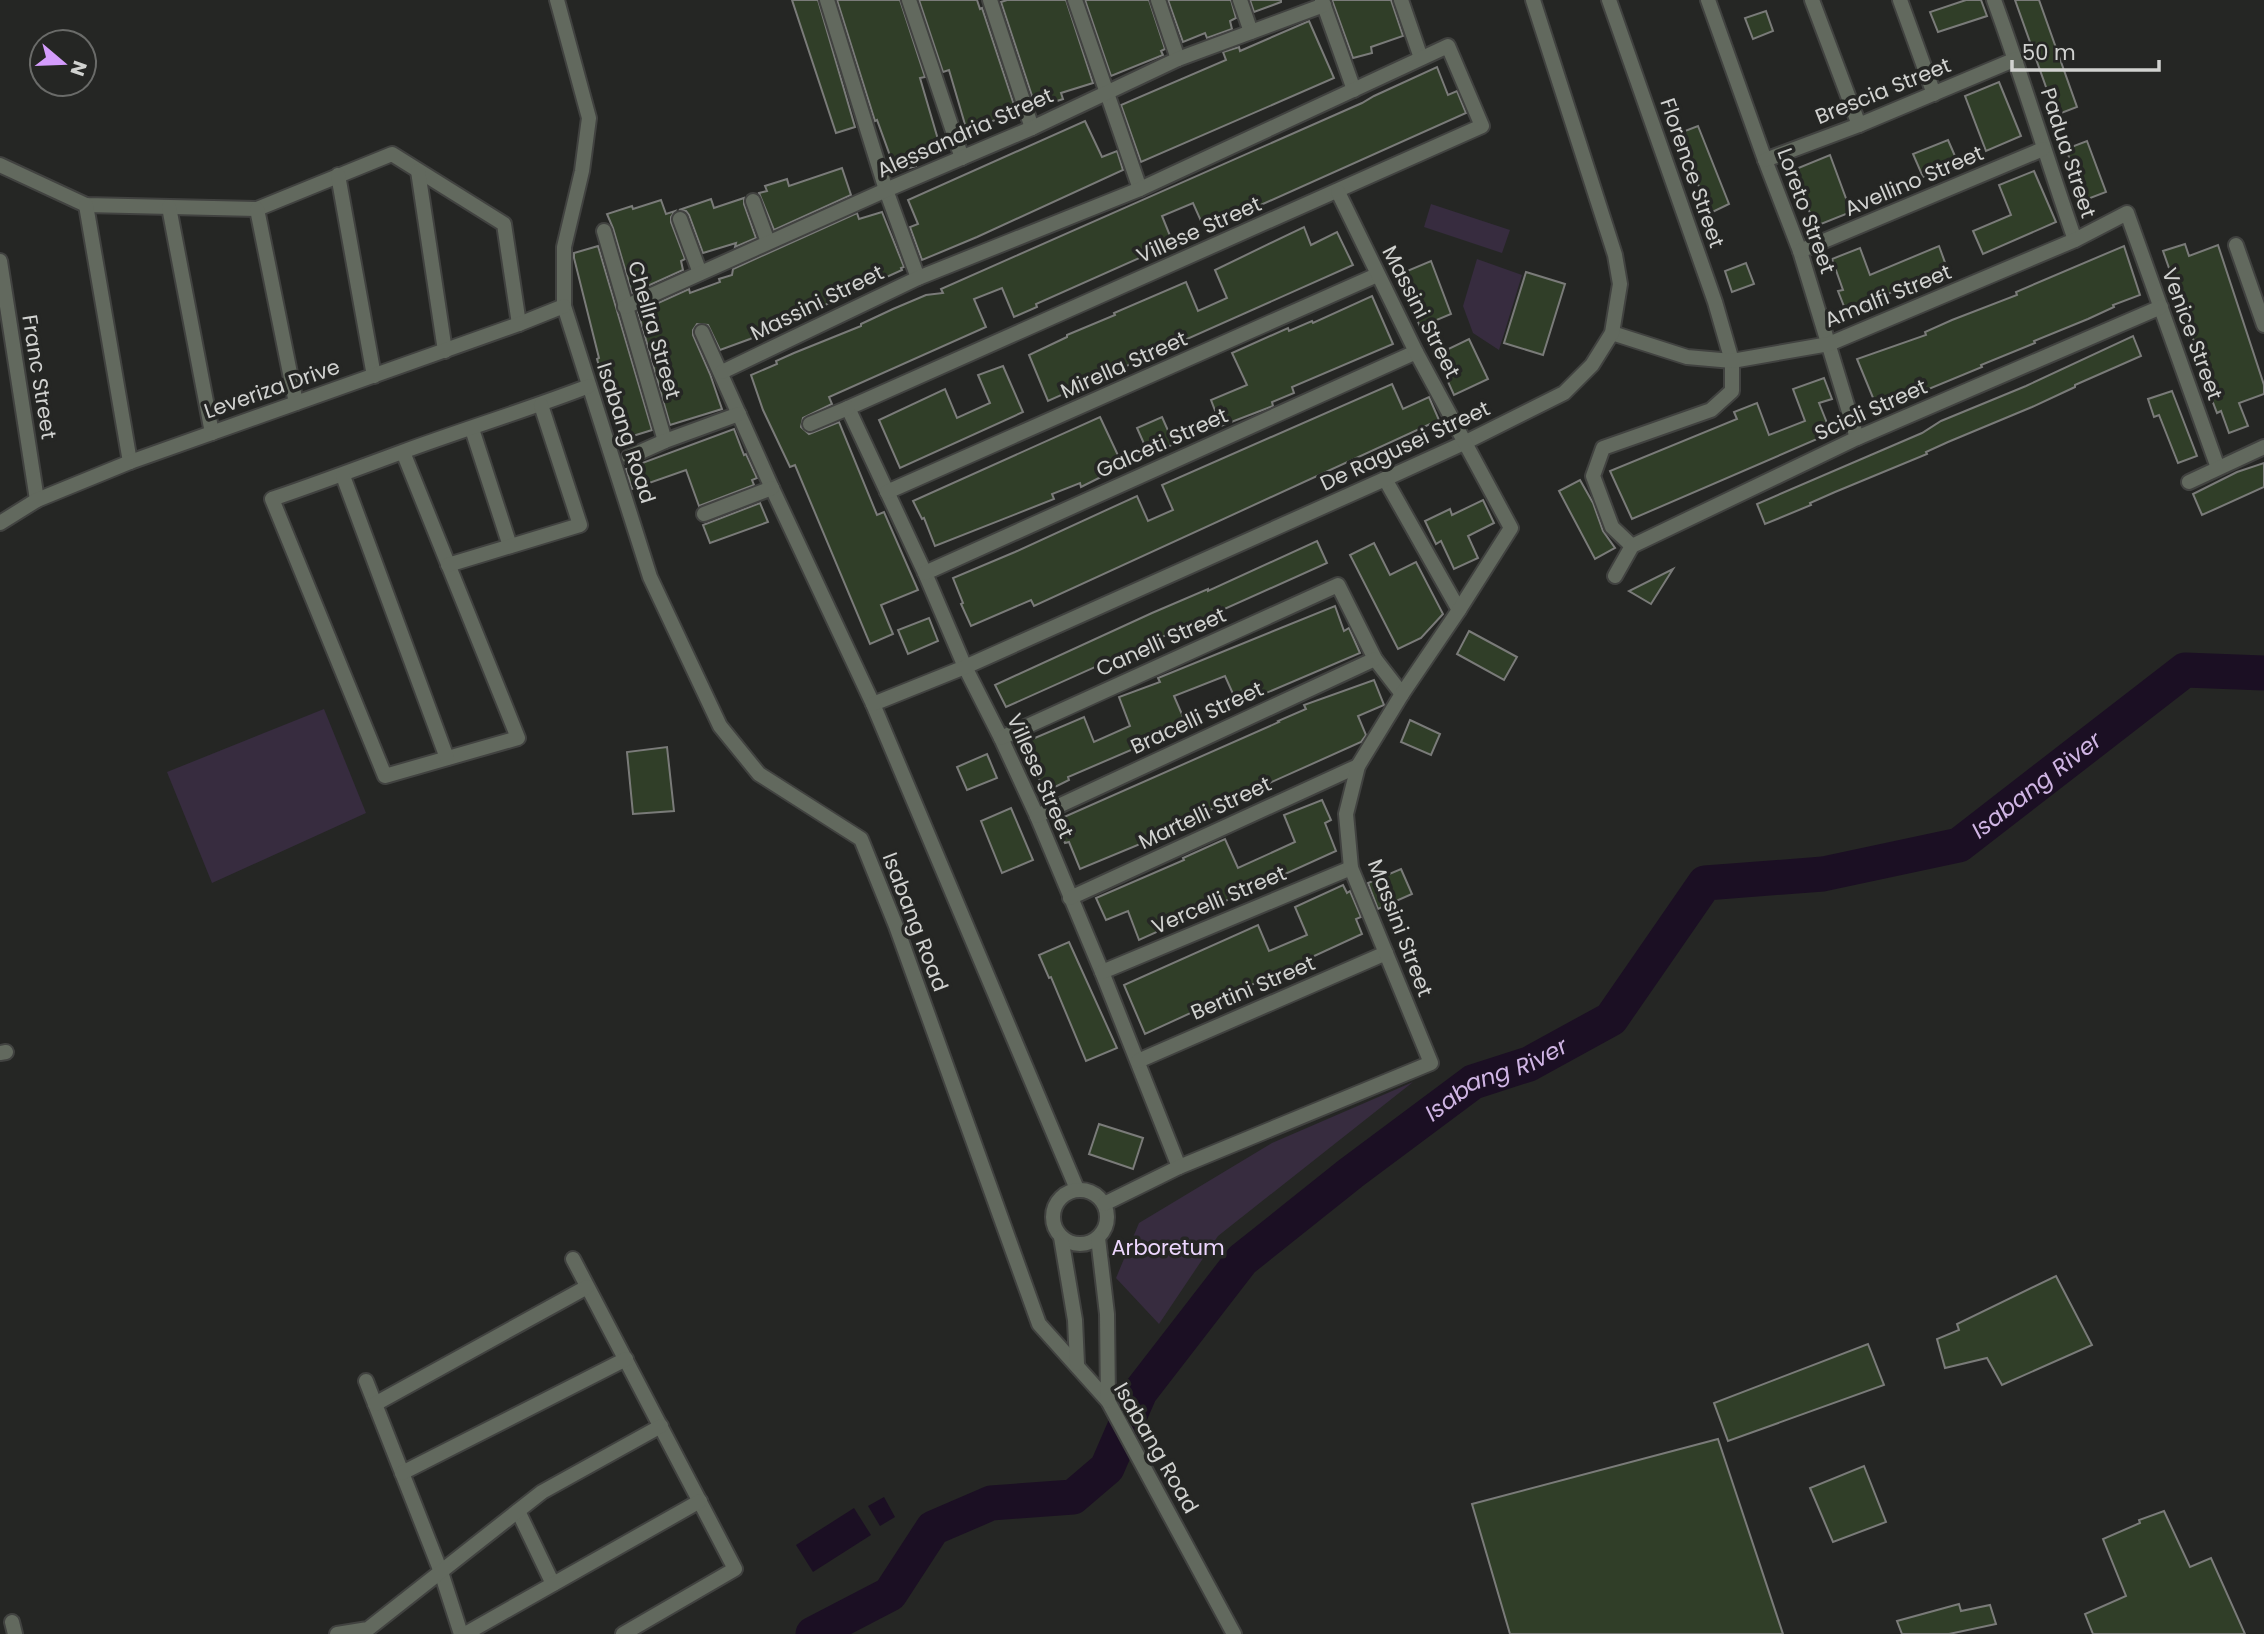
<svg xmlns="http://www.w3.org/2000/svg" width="2264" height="1634" font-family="Poppins,sans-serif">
<rect width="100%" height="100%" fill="#252624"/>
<g fill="#372c3f">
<path d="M 1431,204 L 1510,230 L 1502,253 L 1424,227 Z"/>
<path d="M 1477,259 L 1522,275 L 1499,350 L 1473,333 L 1463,306 Z"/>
<path d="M 324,709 L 366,813 L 212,883 L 167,772 Z"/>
<path d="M 1413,1082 L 1218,1236 L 1159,1324 L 1116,1278 L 1139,1223 L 1272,1143 Z"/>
</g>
<g fill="#1b0f23">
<path d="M 884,1497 L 895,1517 L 880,1526 L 868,1506 Z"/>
<path d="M 854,1508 L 871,1535 L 813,1572 L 796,1545 Z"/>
</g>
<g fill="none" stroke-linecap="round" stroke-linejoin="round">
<path stroke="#1b0f23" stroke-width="35" id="s1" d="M 813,1634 L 890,1594 L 933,1528 L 991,1503 L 1073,1497 L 1107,1468 L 1140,1392 L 1242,1260 L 1351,1173 L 1473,1082 L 1529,1064 L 1611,1019 L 1705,883 L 1823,874 L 1959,845 L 2185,670 L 2264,673"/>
</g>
<g fill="#303e28" stroke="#7a7b79" stroke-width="2">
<path d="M 792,0 L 818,0 L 855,127 L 836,133 Z"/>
<path d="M 837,0 L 900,0 L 925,77 L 920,78 L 942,153 L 915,161 L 916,166 L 896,172 L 877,120 L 875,121 Z"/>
<path d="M 919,0 L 977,0 L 980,9 L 982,8 L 1017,114 L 982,124 L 985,133 L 969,138 L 949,70 L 943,72 Z"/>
<path d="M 1007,0 L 1066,0 L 1093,83 L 1061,93 L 1063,99 L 1036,108 L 1001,2 Z"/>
<path d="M 1085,0 L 1149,0 L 1165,49 L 1161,51 L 1163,55 L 1111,76 Z"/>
<path d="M 1168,0 L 1231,0 L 1236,18 L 1230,21 L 1232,29 L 1207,38 L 1205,33 L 1183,42 Z"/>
<path d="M 1250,0 L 1281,0 L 1281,2 L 1254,12 Z"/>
<path d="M 1332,0 L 1391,0 L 1403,36 L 1371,47 L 1372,53 L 1353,58 Z"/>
<path d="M 1966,0 L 1981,0 L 1987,16 L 1938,32 L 1930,12 Z"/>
<path d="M 2015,0 L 2039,0 L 2077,107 L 2056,115 Z"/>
<path d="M 1766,11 L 1773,31 L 1753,39 L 1745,18 Z"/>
<path d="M 1309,21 L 1334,78 L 1141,162 L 1121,105 L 1226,60 L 1223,52 L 1239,47 L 1240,51 Z"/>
<path d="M 1437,67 L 1448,95 L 1457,91 L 1466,113 L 1205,230 L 1193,203 L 1162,216 L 1173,243 L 1036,304 L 1037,307 L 1014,317 L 1002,288 L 974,299 L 986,327 L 829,397 L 832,404 L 803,418 L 801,427 L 809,434 L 839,422 L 877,515 L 884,512 L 918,590 L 881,605 L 893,634 L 870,644 L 795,465 L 790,467 L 763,410 L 751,375 L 777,364 L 776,361 L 794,353 L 861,326 L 861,324 L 893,309 L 926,295 L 943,293 L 941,289 L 1362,103 L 1374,96 Z"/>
<path d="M 1999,82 L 2021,136 L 1986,151 L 1965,96 Z"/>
<path d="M 1085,121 L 1102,157 L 1117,151 L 1123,170 L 977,237 L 922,260 L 910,227 L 918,224 L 908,200 Z"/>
<path d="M 1698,126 L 1729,204 L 1702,217 L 1695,191 L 1700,189 L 1677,134 Z"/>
<path d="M 1948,140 L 1958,163 L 1923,177 L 1913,154 Z"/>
<path d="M 2087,141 L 2106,192 L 2085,200 L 2066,149 Z"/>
<path d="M 1830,155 L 1851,212 L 1816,226 L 1791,171 Z"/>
<path d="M 842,168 L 851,195 L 774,230 L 759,193 L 767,191 L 765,186 L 787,179 L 789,186 Z"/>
<path d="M 2034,171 L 2056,222 L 1983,254 L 1973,231 L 2011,215 L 1999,185 Z"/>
<path d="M 744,198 L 744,204 L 756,238 L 735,247 L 736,243 L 703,253 L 689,215 L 686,211 L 679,210 L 711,199 L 714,208 Z"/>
<path d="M 661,200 L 666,214 L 675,211 L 671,217 L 671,222 L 685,259 L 681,261 L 683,270 L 632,293 L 613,228 L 607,214 L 632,206 L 633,209 Z"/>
<path d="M 882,212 L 904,267 L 901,268 L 902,270 L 750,339 L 720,350 L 708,325 L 697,324 L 693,330 L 693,335 L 710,374 L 722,409 L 670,425 L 638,312 L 689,289 L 690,293 L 720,282 L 719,279 L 732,275 L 733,269 L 857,213 L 859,219 Z"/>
<path d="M 1304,227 L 1311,245 L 1337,232 L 1353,265 L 1048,401 L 1029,355 L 1067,337 L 1067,335 L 1115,315 L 1114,313 L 1186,282 L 1198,311 L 1227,298 L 1215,270 Z"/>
<path d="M 2185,244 L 2189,256 L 2218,245 L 2264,385 L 2264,394 L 2239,403 L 2248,426 L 2229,433 L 2221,411 L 2217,413 L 2209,392 L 2211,391 L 2190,330 L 2188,331 L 2181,309 L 2183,308 L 2163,251 Z"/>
<path d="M 598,246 L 652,430 L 620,440 L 597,359 L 599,358 L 574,258 L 574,253 Z"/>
<path d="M 1939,246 L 1947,268 L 1874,300 L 1875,303 L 1847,314 L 1838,291 L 1843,290 L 1832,259 L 1860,248 L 1870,275 Z"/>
<path d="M 2124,246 L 2140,295 L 2113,305 L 2114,307 L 2088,319 L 2034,341 L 2035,343 L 1981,365 L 1982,367 L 1878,410 L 1857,359 L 1926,335 L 1925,332 L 1952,320 L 2017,295 L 2016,292 Z"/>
<path d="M 1431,261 L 1451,314 L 1420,327 L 1400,274 Z"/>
<path d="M 1746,263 L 1754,284 L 1732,292 L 1725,271 Z"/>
<path d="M 1526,272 L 1565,284 L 1543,355 L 1504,343 Z"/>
<path d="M 1372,296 L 1393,344 L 1292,387 L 1294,393 L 1272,402 L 1273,406 L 1221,426 L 1211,400 L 1247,385 L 1232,353 L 1288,328 L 1289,331 L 1312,321 L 1313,323 Z"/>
<path d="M 2133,336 L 2141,356 L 2075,385 L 2075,387 L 2032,407 L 1948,442 L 1926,452 L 1927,454 L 1835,492 L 1810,503 L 1811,505 L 1765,524 L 1757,504 L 1922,433 L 1941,421 L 2026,386 Z"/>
<path d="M 1469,339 L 1488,379 L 1454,395 L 1436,355 Z"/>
<path d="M 1003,366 L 1023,412 L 900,468 L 879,420 L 945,389 L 957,418 L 990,403 L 978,375 Z"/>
<path d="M 1824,378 L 1832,399 L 1819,403 L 1831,433 L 1632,519 L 1610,471 L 1737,419 L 1734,412 L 1757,403 L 1769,435 L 1805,421 L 1793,389 Z"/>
<path d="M 1392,384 L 1403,409 L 1429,397 L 1439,420 L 1034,606 L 1031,600 L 971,626 L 961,604 L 963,603 L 953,578 L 1015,552 L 1137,496 L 1148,521 L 1173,510 L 1162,485 Z"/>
<path d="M 2172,391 L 2197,456 L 2178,463 L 2159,415 L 2154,417 L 2148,399 Z"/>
<path d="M 1100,417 L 1123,466 L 1081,487 L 1080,483 L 1052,494 L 1054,499 L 935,546 L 924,518 L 922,519 L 913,501 Z"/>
<path d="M 1162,417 L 1174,444 L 1149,455 L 1137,428 Z"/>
<path d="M 734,429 L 744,455 L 746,454 L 757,478 L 752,480 L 754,485 L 699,506 L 686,470 L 632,489 L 626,469 Z"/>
<path d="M 2264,463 L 2264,487 L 2202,515 L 2193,494 L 2237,472 Z"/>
<path d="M 1580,480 L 1593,503 L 1603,531 L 1615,548 L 1595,559 L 1559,491 Z"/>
<path d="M 1483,500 L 1494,523 L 1468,536 L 1478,558 L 1454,569 L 1441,541 L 1436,544 L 1425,521 L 1450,509 L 1452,515 Z"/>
<path d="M 760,503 L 768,522 L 710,543 L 703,525 Z"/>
<path d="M 1317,541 L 1327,563 L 1006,707 L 995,685 L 1152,613 L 1208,589 L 1208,591 Z"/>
<path d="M 1374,543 L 1390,575 L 1416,562 L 1443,614 L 1421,638 L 1398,649 L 1350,555 Z"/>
<path d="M 1673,569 L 1651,604 L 1629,591 Z"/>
<path d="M 1335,606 L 1344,631 L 1349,628 L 1360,653 L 1238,705 L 1225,676 L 1174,696 L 1187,726 L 1068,777 L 1069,780 L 1045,792 L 1023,743 L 1084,717 L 1094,742 L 1130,726 L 1119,697 L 1160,682 L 1158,678 Z"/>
<path d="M 929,618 L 938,641 L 908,654 L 898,630 Z"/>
<path d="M 1469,631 L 1517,657 L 1504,680 L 1457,654 Z"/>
<path d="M 1374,680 L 1384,705 L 1358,716 L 1366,735 L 1361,742 L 1218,806 L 1196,817 L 1198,820 L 1080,869 L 1069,842 L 1065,843 L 1055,821 L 1279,722 L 1278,721 L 1306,709 L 1304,705 Z"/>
<path d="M 1410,720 L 1440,734 L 1431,755 L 1401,742 Z"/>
<path d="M 667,747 L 674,811 L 633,814 L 627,752 Z"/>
<path d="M 987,754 L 997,778 L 967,790 L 957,767 Z"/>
<path d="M 1322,800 L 1331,820 L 1325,823 L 1336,851 L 1139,940 L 1128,911 L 1106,920 L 1096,898 L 1184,860 L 1183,858 L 1225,839 L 1238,868 L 1295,842 L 1284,815 Z"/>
<path d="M 1011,808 L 1033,860 L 1002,873 L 981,821 Z"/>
<path d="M 1401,869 L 1412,894 L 1378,909 L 1368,883 Z"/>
<path d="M 1343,885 L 1347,893 L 1350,891 L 1361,917 L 1356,919 L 1362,934 L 1145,1034 L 1124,985 L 1258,925 L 1269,951 L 1307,935 L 1295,907 Z"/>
<path d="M 1069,942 L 1117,1048 L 1086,1061 L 1051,977 L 1049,978 L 1039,955 Z"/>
<path d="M 1099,1124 L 1143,1138 L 1133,1169 L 1089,1154 Z"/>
<path d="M 2056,1276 L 2092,1345 L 2002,1385 L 1987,1358 L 1945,1368 L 1937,1339 L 1959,1330 L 1957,1324 Z"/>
<path d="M 1868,1344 L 1884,1385 L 1728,1441 L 1714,1403 Z"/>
<path d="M 1718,1439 L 1783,1634 L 1510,1634 L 1472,1504 Z"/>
<path d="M 1864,1466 L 1886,1522 L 1833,1542 L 1810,1488 Z"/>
<path d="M 2164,1511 L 2190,1567 L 2211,1558 L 2245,1634 L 2093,1634 L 2085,1614 L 2126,1596 L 2103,1539 L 2140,1523 L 2139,1520 Z"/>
<path d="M 1959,1604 L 1961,1611 L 1990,1605 L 1996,1624 L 1949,1634 L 1902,1634 L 1897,1621 Z"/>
</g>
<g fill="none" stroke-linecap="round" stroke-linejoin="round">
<defs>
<g id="minor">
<path d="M 557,0 L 589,118 L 582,171 L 564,247 L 564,306 L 650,577 L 720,726 L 759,774 L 861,839 L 896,926 L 1039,1324 L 1108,1401 L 1234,1634"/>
<path d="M 827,0 L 886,190 L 918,278"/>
<path d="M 909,0 L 962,158"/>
<path d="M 990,0 L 1032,128"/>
<path d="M 1075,0 L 1140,189"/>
<path d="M 1158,0 L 1178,59"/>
<path d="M 1240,0 L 1251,32"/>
<path d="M 1322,0 L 1354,90"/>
<path d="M 1401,0 L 1421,58"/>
<path d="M 1609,0 L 1715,302 L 1732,361 L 1732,391 L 1711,410 L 1603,448 L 1593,476 L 1612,527 L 1632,546"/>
<path d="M 1708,0 L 1765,160 L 1800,251 L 1857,438"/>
<path d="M 1812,0 L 1859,125"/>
<path d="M 1900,0 L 1934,94"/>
<path d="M 1994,0 C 2023,79 2047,160 2075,240"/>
<path d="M 1765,160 L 1859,125 L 2016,59"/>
<path d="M 0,165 L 86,205 L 257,209 L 392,154 L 504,224 L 519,324"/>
<path d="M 418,171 L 445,351"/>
<path d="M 338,175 L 374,376"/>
<path d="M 753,201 L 768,242"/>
<path d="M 86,205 L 130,462"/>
<path d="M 169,207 L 212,433"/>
<path d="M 257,209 L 296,403"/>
<path d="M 680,219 L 700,273"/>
<path d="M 604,231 L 665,441"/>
<path d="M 2236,245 L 2264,325"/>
<path d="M 1800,251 L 2043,149"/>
<path d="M 0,261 L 37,500"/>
<path d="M 625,307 L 886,190 L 1032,128 L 1178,59 L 1324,5"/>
<path d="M 702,332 L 772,488 L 873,704 L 1077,1189"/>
<path d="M 1612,333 L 1687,357 L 1732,361 L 1829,344 L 2075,240 L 2127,213 L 2218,468"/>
<path d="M 722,372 L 918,278 L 1140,189 L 1448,46 L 1482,126 L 848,408 L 925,573 L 965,667 L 1001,738 L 1037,816 L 1102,972 L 1179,1167"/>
<path d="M 810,424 L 848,408"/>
<path d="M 472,429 L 510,546"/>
<path d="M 403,452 L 518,738 L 385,776 L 272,499 C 316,484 359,468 402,452 C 464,429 527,410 589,386"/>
<path d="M 629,457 L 665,441 L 739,414"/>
<path d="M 343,476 L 447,758"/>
<path d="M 1385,479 L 1459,610"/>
<path d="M 2189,482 L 2264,447"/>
<path d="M 887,492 L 1377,275"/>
<path d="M 704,514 L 772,488"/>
<path d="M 0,523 L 37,500 L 130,462 L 519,324 L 564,306"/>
<path d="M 448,565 L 580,525 L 541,405"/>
<path d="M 925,573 L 1416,352"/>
<path d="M 1615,576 L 1632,546 L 1857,438 L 2161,307"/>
<path d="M 873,704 L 965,667 L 1385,479 L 1464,443 L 1564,393 L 1592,365 L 1612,333 L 1620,284 L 1615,255 L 1533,0"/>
<path d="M 1001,738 L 1338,585 L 1375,659 L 1402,694"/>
<path d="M 1037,816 L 1375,659"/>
<path d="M 1070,898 L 1358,766"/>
<path d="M 1102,972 L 1351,868"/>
<path d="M 0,1053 L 6,1052"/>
<path d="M 1138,1061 L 1386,953"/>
<circle cx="1080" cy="1217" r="27"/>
<path d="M 1104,1204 L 1179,1167 L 1431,1063 L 1351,868 L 1346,814 L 1358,766 L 1402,694 L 1459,610 L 1511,528 L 1416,352 L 1338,192"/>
<path d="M 1061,1237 L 1075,1320 L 1077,1364"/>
<path d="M 1098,1238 L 1107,1314 L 1108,1401"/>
<path d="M 573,1259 L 735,1569 L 623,1634"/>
<path d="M 366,1381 L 441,1572 L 461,1634"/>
<path d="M 375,1404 L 587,1287"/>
<path d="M 402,1473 L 626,1359"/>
<path d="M 518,1511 L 553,1584"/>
<path d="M 12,1622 L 15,1634"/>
<path d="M 337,1634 L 368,1629 L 542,1492 L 661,1426"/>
<path d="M 465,1634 L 700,1501"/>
</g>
</defs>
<use href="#minor" stroke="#414240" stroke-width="18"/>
<use href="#minor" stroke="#62695e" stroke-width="14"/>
</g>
<g text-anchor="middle" stroke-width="7" stroke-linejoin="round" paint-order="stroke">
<g font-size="21" fill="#d1d2d0" stroke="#252624">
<text transform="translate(1883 91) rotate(-22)" y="7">Brescia Street</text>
<text transform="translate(965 133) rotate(-24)" y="7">Alessandria Street</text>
<text transform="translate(2068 153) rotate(72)" y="7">Padua Street</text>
<text transform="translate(1692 173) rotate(71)" y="7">Florence Street</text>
<text transform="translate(1914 181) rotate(-23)" y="7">Avellino Street</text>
<text transform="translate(1806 211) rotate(70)" y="7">Loreto Street</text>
<text transform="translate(1199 230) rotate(-24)" y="7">Villese Street</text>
<text transform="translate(1888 296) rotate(-22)" y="7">Amalfi Street</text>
<text transform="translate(817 303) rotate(-26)" y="7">Massini Street</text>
<text transform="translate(1421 312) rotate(63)" y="7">Massini Street</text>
<text transform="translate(654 330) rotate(74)" y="7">Chellra Street</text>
<text transform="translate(2192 334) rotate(70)" y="7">Venice Street</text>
<text transform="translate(1124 365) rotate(-24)" y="7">Mirella Street</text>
<text transform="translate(39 377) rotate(81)" y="7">Franc Street</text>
<text transform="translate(272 389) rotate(-19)" y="7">Leveriza Drive</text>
<text transform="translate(1871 410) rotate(-24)" y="7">Scicli Street</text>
<text transform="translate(626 433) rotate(72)" y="7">Isabang Road</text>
<text transform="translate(1162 443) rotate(-24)" y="7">Galceti Street</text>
<text transform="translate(1405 446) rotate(-25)" y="7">De Ragusei Street</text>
<text transform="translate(1161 642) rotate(-24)" y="7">Canelli Street</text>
<text transform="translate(1197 718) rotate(-25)" y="7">Bracelli Street</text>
<text transform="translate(1040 776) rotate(66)" y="7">Villese Street</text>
<text transform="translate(1205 813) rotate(-25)" y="7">Martelli Street</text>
<text transform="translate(1219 900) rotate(-23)" y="7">Vercelli Street</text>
<text transform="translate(915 922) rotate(69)" y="7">Isabang Road</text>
<text transform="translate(1400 928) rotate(69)" y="7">Massini Street</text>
<text transform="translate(1253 988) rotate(-23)" y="7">Bertini Street</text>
<text transform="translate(1156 1448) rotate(60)" y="7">Isabang Road</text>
</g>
<g font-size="21" fill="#edd7fe" stroke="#252624">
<text x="1168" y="1255">Arboretum</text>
</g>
<g font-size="23" font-style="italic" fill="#d0b5e4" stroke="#252624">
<text dy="8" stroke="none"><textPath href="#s1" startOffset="1570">Isabang River</textPath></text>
<text dy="8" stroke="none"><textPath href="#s1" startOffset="919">Isabang River</textPath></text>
</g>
</g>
<g transform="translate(63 63) rotate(109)"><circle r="33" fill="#252624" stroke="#6a6b69" stroke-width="2"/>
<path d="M0-5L12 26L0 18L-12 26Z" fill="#d49cfc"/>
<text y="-10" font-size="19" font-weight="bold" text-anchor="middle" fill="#d1d2d0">N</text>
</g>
<path d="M2012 60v10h147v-10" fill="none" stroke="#d1d2d0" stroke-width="3.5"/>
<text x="2022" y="60" font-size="21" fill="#d1d2d0" stroke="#252624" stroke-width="5" paint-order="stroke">50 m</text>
</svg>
